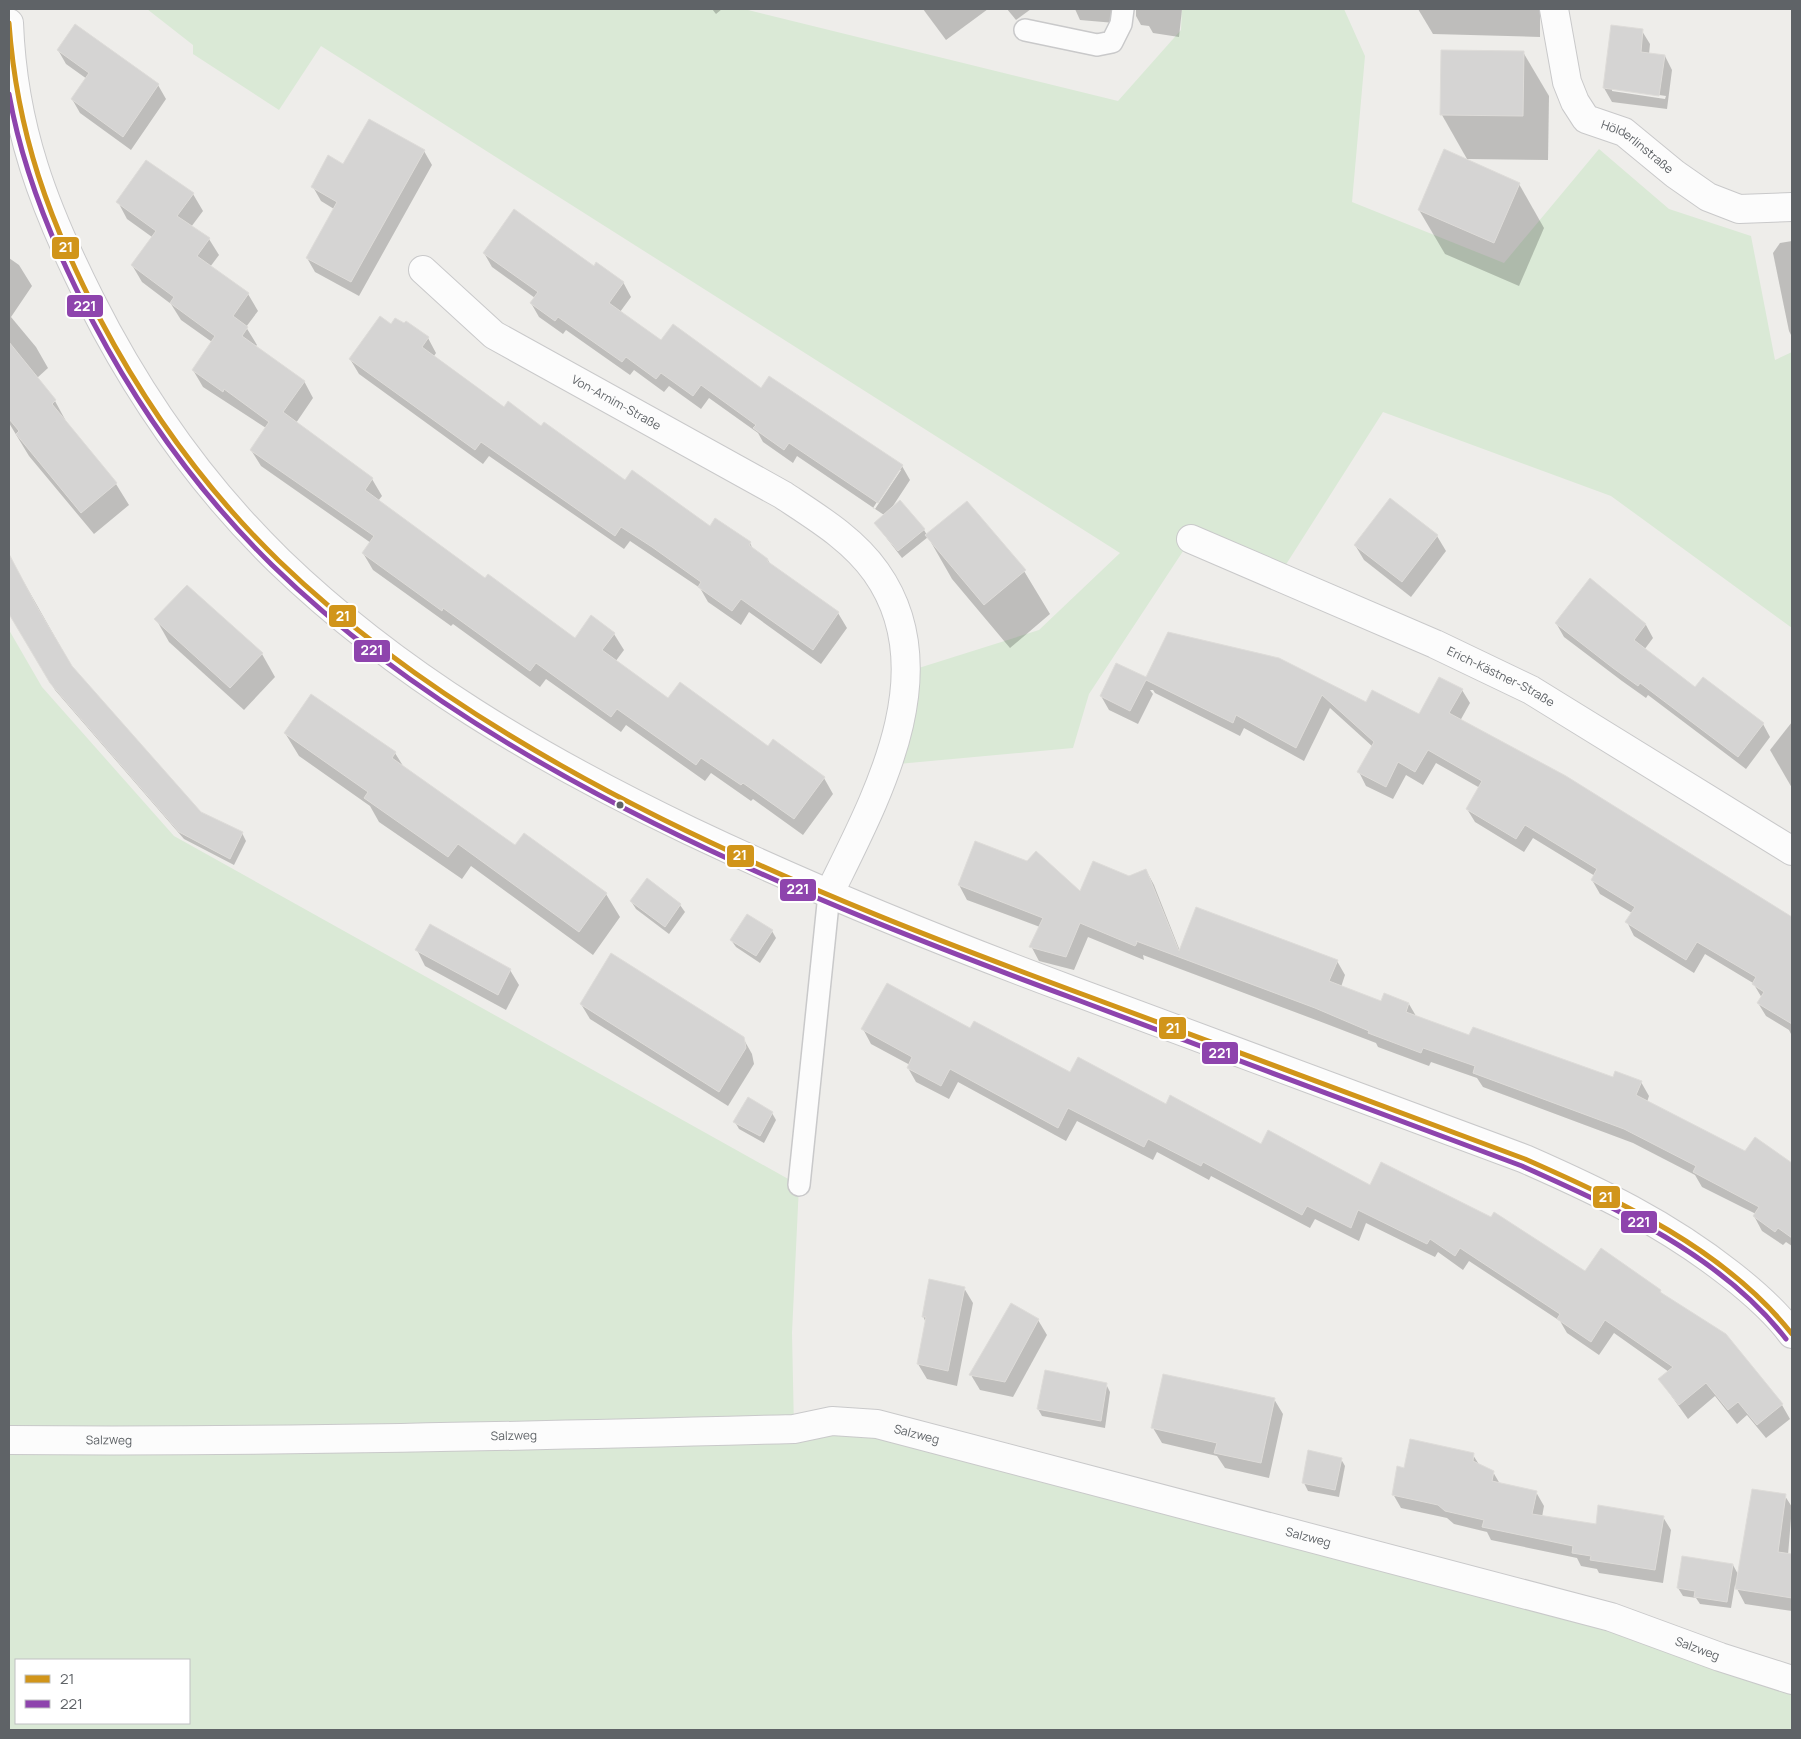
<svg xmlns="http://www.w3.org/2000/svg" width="1801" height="1739" font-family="Manrope,sans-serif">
<rect width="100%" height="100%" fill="#eeedea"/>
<g fill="#dae9d6" fill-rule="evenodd">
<path d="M 147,9 L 744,9 L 1118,101 L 1181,30 L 1182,9 L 1344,9 L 1365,56 L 1352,202 L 1504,263 L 1599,149 L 1669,209 L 1751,236 L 1775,360 L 1792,352 L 1792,628 L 1611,496 L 1383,412 L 1278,577 L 1191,539 L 1089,694 L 1073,748 L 887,765 L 906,672 L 1039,630 L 1120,553 L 321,46 L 279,110 L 193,54 L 193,45 Z"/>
<path d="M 9,630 L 42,687 L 174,836 L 799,1185 L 792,1333 L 794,1429 L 877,1424 L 1792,1680 L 1792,1730 L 9,1730 ZM 16,1660 L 189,1660 L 189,1723 L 16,1723 Z"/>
</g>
<g fill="#0003" fill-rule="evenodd">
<path d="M 712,9 L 722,9 L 716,14 Z"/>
<path d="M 923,9 L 988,9 L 946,40 Z"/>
<path d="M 1007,9 L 1031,9 L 1016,20 Z"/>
<path d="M 1075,9 L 1122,9 L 1115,23 L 1080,20 Z"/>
<path d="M 1136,9 L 1182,9 L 1179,37 L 1153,33 L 1149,26 L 1141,25 L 1136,16 Z"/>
<path d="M 1418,9 L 1540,9 L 1540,37 L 1433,34 Z"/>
<path d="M 1642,31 L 1650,44 L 1649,54 L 1665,56 L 1672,70 L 1667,109 L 1612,102 L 1604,88 ZM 1612,88 L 1666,96 L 1665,99 L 1612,91 Z"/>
<path d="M 58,50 L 158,85 L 166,99 L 131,150 L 80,113 L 72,99 L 87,79 L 66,64 Z"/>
<path d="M 1442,51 L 1523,52 L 1549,96 L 1548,160 L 1467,159 L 1442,115 Z"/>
<path d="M 424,151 L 432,165 L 359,296 L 315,272 L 307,258 L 334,209 L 321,201 L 313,187 L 344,166 Z"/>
<path d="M 1519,184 L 1544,228 L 1519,286 L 1445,254 L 1419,210 Z"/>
<path d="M 193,194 L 203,211 L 191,227 L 209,239 L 219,255 L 210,267 L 248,294 L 258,311 L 246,327 L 257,345 L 255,347 L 304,381 L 313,398 L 296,423 L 372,479 L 382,496 L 378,501 L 485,580 L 575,639 L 614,634 L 624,650 L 615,662 L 668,700 L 768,748 L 824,778 L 833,794 L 803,835 L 753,799 L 751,801 L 711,773 L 705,781 L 626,725 L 621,732 L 546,679 L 540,687 L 453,624 L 451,626 L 373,570 L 363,553 L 371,543 L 261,466 L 251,450 L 266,428 L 203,387 L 193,370 L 212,342 L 181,320 L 171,304 L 142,282 L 132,265 L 152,237 L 127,219 L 118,202 Z"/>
<path d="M 1792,241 L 1792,337 L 1789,331 L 1773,253 L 1780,243 Z"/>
<path d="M 484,253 L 594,267 L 623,282 L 631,297 L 620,312 L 662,342 L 761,389 L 902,466 L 910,480 L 891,509 L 924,530 L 927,535 L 1024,571 L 1050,614 L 1010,648 L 952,579 L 928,537 L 902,558 L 875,523 L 884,515 L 797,456 L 793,463 L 763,442 L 758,433 L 709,398 L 701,409 L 669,386 L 664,392 L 634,370 L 630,375 L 566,330 L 563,334 L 539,317 L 531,303 L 535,298 L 492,267 ZM 898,470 L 901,470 L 875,509 L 873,508 Z"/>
<path d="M 9,258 L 19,265 L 32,286 L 11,317 L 36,347 L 48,368 L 37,378 L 55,401 L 67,423 L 116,484 L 129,505 L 94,534 L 29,456 L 9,423 Z"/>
<path d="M 391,326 L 428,338 L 436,353 L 434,356 L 505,408 L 541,428 L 625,482 L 710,528 L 750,543 L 754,551 L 768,560 L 771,566 L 838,613 L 847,628 L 821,664 L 749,612 L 741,625 L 708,602 L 700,588 L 630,541 L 624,549 L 489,456 L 483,464 L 359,374 L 350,359 Z"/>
<path d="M 1437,536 L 1446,551 L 1411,597 L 1364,560 L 1355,545 Z"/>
<path d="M 9,556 L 72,667 L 200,813 L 242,833 L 246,841 L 234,865 L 184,839 L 55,690 L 9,612 Z"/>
<path d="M 156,619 L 262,654 L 275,677 L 244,710 L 169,642 Z"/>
<path d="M 1556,623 L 1646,625 L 1653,638 L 1644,650 L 1695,689 L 1763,724 L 1770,737 L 1746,769 L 1648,695 L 1646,698 L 1622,681 L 1564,637 Z"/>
<path d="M 1168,633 L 1367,703 L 1419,716 L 1462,690 L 1470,703 L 1460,721 L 1566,777 L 1792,918 L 1792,1036 L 1789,1030 L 1766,1016 L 1758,1003 L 1762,998 L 1753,983 L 1705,954 L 1694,973 L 1634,936 L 1627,922 L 1632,913 L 1600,894 L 1592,880 L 1595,876 L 1533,838 L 1524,852 L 1475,822 L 1467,809 L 1480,788 L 1436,763 L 1423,785 L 1406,775 L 1393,799 L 1366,786 L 1359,772 L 1373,747 L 1330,708 L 1304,761 L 1244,728 L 1240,736 L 1155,693 L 1153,690 L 1150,690 L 1153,694 L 1138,724 L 1109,710 L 1101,696 L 1147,679 Z"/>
<path d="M 1792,722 L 1792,788 L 1770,750 Z"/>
<path d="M 285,733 L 395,753 L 405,769 L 516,847 L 524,835 L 606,894 L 620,917 L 593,955 L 471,866 L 462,879 L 379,822 L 370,806 L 299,756 Z"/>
<path d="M 1146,870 L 1154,885 L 1180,951 L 1337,961 L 1345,975 L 1341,987 L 1381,1003 L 1409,1004 L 1416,1016 L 1470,1037 L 1614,1079 L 1641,1082 L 1649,1096 L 1647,1102 L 1746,1153 L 1756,1139 L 1792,1164 L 1792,1246 L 1786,1242 L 1783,1245 L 1762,1231 L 1754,1216 L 1756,1214 L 1702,1187 L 1695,1175 L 1633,1143 L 1483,1087 L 1477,1078 L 1431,1062 L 1429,1066 L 1378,1047 L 1376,1043 L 1324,1023 L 1143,955 L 1144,960 L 1088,937 L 1074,970 L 1039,961 L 1031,946 L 1040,927 L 967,900 L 959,885 L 1081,893 Z"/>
<path d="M 647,880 L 680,905 L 685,912 L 669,934 L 636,909 L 631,901 Z"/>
<path d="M 772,931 L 776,938 L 760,963 L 736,947 L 731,940 Z"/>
<path d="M 417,950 L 510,970 L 519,985 L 506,1010 L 425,966 Z"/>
<path d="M 581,1004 L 743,1038 L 752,1054 L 754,1064 L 728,1106 L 590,1019 Z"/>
<path d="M 863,1029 L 970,1030 L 1070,1074 L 1166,1105 L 1261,1145 L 1370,1186 L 1585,1273 L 1660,1291 L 1663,1296 L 1782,1405 L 1790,1419 L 1766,1438 L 1747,1415 L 1737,1424 L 1715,1396 L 1688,1419 L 1660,1380 L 1669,1372 L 1614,1333 L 1599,1355 L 1567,1333 L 1560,1321 L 1469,1261 L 1463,1270 L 1438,1252 L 1435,1257 L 1366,1223 L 1359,1241 L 1315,1219 L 1310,1228 L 1211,1176 L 1209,1180 L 1157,1152 L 1153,1160 L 1077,1121 L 1066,1141 L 958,1082 L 949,1099 L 916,1082 L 908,1068 L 910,1065 L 871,1044 Z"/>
<path d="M 772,1113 L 776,1120 L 764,1143 L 739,1129 L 735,1122 Z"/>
<path d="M 964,1288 L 973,1303 L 957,1386 L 927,1379 L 918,1364 L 926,1323 L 923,1316 Z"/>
<path d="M 1038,1320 L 1047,1335 L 1013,1397 L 980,1390 L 971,1375 Z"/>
<path d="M 1046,1371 L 1106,1384 L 1110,1392 L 1105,1428 L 1042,1416 L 1038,1409 Z"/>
<path d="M 1274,1399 L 1283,1414 L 1269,1478 L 1225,1468 L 1217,1456 L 1162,1443 L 1153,1428 Z"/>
<path d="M 1473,1455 L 1480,1466 L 1493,1472 L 1500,1484 L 1536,1492 L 1544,1506 L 1542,1517 L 1597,1525 L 1663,1517 L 1671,1530 L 1663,1583 L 1599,1573 L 1597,1569 L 1581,1566 L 1577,1558 L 1491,1540 L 1487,1532 L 1454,1524 L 1447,1518 L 1401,1508 L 1393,1494 L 1405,1469 Z"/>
<path d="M 1341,1459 L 1345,1466 L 1339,1497 L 1308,1491 L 1304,1483 Z"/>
<path d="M 1785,1496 L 1792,1507 L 1788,1555 L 1792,1555 L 1792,1611 L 1745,1604 L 1735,1585 L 1731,1608 L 1700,1604 L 1696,1598 L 1683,1596 L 1678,1588 L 1683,1558 L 1733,1565 L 1739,1576 Z"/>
</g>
<g fill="#d5d4d3" stroke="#dedcd9">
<path d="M 75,24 L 159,84 L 123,137 L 71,99 L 89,73 L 57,50 Z"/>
<path d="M 1611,25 L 1643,29 L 1641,52 L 1665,55 L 1659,96 L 1603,88 Z"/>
<path d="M 1441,50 L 1524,51 L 1523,116 L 1440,115 Z"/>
<path d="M 369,119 L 425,150 L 351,282 L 306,258 L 337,202 L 311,187 L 328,155 L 343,164 Z"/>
<path d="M 1444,149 L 1520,183 L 1494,243 L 1418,210 Z"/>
<path d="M 146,160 L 194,193 L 177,216 L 210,238 L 197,256 L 249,293 L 233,316 L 248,327 L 242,336 L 305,381 L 283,412 L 373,478 L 365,490 L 485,578 L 488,574 L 575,638 L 591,615 L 615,633 L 602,650 L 668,698 L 680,682 L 768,746 L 773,739 L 825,777 L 794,819 L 743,783 L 741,785 L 701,758 L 696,765 L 617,709 L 611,717 L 536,663 L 530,671 L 443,608 L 442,611 L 362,553 L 374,536 L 250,450 L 269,422 L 224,389 L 223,392 L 192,370 L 215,336 L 170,303 L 174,297 L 131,265 L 156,231 L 116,202 Z"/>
<path d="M 514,209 L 594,266 L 596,262 L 624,282 L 609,303 L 661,340 L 673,324 L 761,388 L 769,376 L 903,465 L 878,503 L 789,443 L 784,450 L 753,428 L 756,425 L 701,385 L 693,396 L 661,373 L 656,379 L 626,357 L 622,362 L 558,317 L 555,321 L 530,303 L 538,292 L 483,253 Z"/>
<path d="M 380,316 L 391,324 L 395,318 L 404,323 L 406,321 L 429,337 L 422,347 L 504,407 L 508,401 L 541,426 L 544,422 L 625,480 L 632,470 L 710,526 L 715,518 L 751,542 L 749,545 L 768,559 L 767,561 L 839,612 L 813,650 L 741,599 L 732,611 L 698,587 L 701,582 L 652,547 L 621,527 L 615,536 L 481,442 L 475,450 L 349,359 Z"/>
<path d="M 9,342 L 56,400 L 52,404 L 117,483 L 81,513 L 16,434 L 19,431 L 9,419 Z"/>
<path d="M 1390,498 L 1438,535 L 1402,582 L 1354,545 Z"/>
<path d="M 900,500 L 925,529 L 898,551 L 874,523 Z"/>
<path d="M 967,501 L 1026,570 L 984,605 L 925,535 Z"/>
<path d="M 9,554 L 37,607 L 72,666 L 201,812 L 243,832 L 230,859 L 179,832 L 50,683 L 9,614 Z"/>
<path d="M 1590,578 L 1646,624 L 1634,640 L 1695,687 L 1703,677 L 1764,723 L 1738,757 L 1640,683 L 1638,686 L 1613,668 L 1555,623 Z"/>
<path d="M 187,585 L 263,653 L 230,688 L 154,619 Z"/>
<path d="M 1168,632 L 1279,658 L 1366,702 L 1372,690 L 1419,714 L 1439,677 L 1463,689 L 1449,713 L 1566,776 L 1792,917 L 1792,1024 L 1757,1003 L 1764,992 L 1752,984 L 1756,977 L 1697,942 L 1686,960 L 1625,922 L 1635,907 L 1591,880 L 1597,869 L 1525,825 L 1516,839 L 1466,809 L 1482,781 L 1428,750 L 1415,772 L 1398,762 L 1386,787 L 1357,772 L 1374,742 L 1322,695 L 1296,748 L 1236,715 L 1233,723 L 1146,680 L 1130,711 L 1100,696 L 1116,663 L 1146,677 Z"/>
<path d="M 311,694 L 396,752 L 392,758 L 515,845 L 524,833 L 607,893 L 579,932 L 458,844 L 448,857 L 364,798 L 368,792 L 284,733 Z"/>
<path d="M 975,841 L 1027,861 L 1036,851 L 1080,891 L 1093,861 L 1129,876 L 1146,869 L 1179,951 L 1196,907 L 1338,960 L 1329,981 L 1381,1001 L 1384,993 L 1409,1003 L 1406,1012 L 1469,1035 L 1473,1027 L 1613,1077 L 1615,1071 L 1642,1081 L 1636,1095 L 1745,1151 L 1755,1137 L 1792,1163 L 1792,1238 L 1778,1228 L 1775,1232 L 1753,1216 L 1759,1207 L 1693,1172 L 1696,1166 L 1624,1129 L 1473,1073 L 1475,1066 L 1423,1048 L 1421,1053 L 1368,1033 L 1369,1031 L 1315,1008 L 1136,941 L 1137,943 L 1135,946 L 1080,923 L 1066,957 L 1029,947 L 1043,918 L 958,885 Z"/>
<path d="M 647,878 L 681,904 L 665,927 L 630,901 Z"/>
<path d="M 747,914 L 773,930 L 756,956 L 730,940 Z"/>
<path d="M 430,924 L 511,969 L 498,995 L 415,950 Z"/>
<path d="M 611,953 L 744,1037 L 746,1048 L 719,1092 L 580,1004 Z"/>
<path d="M 887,983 L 970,1028 L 974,1021 L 1070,1072 L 1078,1057 L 1166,1104 L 1170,1095 L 1261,1144 L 1268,1130 L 1370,1185 L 1381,1162 L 1491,1217 L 1494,1212 L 1585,1271 L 1601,1248 L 1661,1290 L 1660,1292 L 1726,1334 L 1783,1404 L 1757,1425 L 1738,1402 L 1728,1410 L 1706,1383 L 1679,1405 L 1658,1379 L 1673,1367 L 1605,1320 L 1591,1342 L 1557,1319 L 1560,1314 L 1460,1248 L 1455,1256 L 1430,1239 L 1427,1244 L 1358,1210 L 1351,1228 L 1307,1206 L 1302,1215 L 1203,1162 L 1201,1166 L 1148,1139 L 1144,1147 L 1068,1108 L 1058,1128 L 950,1069 L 941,1086 L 907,1068 L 912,1057 L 861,1029 Z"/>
<path d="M 748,1097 L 773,1112 L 760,1136 L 733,1122 Z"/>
<path d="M 929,1279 L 965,1287 L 948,1371 L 917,1364 L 926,1317 L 922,1317 Z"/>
<path d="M 1011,1303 L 1039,1319 L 1005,1382 L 969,1375 Z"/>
<path d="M 1045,1370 L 1107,1383 L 1101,1421 L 1037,1409 Z"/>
<path d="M 1163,1374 L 1275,1398 L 1261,1463 L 1214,1453 L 1217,1443 L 1151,1428 Z"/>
<path d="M 1410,1439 L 1474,1453 L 1473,1461 L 1494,1471 L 1492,1481 L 1537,1491 L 1532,1514 L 1596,1524 L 1598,1505 L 1664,1516 L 1655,1570 L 1590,1560 L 1591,1556 L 1572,1553 L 1573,1546 L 1482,1527 L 1484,1520 L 1445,1511 L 1438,1505 L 1392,1495 L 1397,1466 L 1404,1468 Z"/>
<path d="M 1308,1450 L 1342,1458 L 1335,1490 L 1302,1483 Z"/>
<path d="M 1752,1489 L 1786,1494 L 1778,1552 L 1792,1554 L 1792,1598 L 1735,1589 Z"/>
<path d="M 1682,1556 L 1733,1564 L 1727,1602 L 1694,1597 L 1695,1591 L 1677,1588 Z"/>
</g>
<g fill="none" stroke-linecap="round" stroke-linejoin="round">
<defs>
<g id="lane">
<path d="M 1025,30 L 1097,45 L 1112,42 L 1121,24 L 1123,9"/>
<path d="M 799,1185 L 829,894"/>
</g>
<g id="street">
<path id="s1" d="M 1554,9 L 1567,82 L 1575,102 L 1586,119 L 1624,132 L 1675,174 L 1708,197 L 1739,209 L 1792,207"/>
<path d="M 9,23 C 13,128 44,208 91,301 C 139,396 202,486 279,561 C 398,676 542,760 690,831 C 814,890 942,942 1071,990 C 1222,1046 1374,1103 1525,1159 C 1600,1192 1665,1223 1730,1274 C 1753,1292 1775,1311 1792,1334"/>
<path id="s2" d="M 423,270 L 494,335 L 783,495 C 816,517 853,539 876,572 C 947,672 875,800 829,894"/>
<path id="s3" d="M 1191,539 L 1435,644 L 1531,690 L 1792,851"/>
<path id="s4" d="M 9,1440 C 271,1442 532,1436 794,1429 L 832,1421 L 877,1424 L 1611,1617 L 1720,1657 L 1792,1680"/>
</g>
</defs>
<use href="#lane" stroke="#c9c9ca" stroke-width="24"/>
<use href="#street" stroke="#c9c9ca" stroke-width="30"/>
<use href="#lane" stroke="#fcfcfc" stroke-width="21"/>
<use href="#street" stroke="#fcfcfc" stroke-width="28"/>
<defs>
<path id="bus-1" d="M 9,23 C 17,134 49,221 100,319 C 147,408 207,491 279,561 C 496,770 812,894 1090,997 C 1235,1051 1380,1105 1525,1159 C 1620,1201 1726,1250 1792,1334"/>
<path id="bus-2" d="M 9,94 C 23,174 55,250 93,322 C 140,411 200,494 272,565 C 485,773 807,900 1083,1002 C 1229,1057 1376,1112 1522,1166 C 1616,1208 1721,1255 1786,1339"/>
</defs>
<use href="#bus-1" stroke="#fff" stroke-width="9"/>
<use href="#bus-2" stroke="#fff" stroke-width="9"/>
<use href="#bus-1" stroke="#d1951a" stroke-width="5"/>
<use href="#bus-2" stroke="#8e44ad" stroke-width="5"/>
</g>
<circle fill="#5f6367" stroke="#fff" stroke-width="2" cx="620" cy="805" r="4.5"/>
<g text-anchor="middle" stroke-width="4" stroke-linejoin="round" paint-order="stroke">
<g font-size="12" fill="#5f6367" stroke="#fff">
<text dy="4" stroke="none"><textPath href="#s1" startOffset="175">Hölderlinstraße</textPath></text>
<text dy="4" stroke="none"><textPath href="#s2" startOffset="236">Von-Arnim-Straße</textPath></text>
<text dy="4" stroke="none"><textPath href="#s3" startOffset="339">Erich-Kästner-Straße</textPath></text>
<text dy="4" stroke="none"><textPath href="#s4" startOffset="910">Salzweg</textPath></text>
<text dy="4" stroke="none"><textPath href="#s4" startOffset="505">Salzweg</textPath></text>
<text dy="4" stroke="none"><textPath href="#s4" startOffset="100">Salzweg</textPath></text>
<text dy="4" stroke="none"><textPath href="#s4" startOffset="1315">Salzweg</textPath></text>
<text dy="4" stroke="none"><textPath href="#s4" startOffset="1720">Salzweg</textPath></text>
</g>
</g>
<g stroke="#fff" stroke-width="2">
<rect x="51" y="236" width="29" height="24" rx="5" fill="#d1951a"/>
<rect x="66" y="294" width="38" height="24" rx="5" fill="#8e44ad"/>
<rect x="328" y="604" width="29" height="24" rx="5" fill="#d1951a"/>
<rect x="353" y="639" width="38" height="24" rx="5" fill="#8e44ad"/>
<rect x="726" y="844" width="29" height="24" rx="5" fill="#d1951a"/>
<rect x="779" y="878" width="38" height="24" rx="5" fill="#8e44ad"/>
<rect x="1158" y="1016" width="29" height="24" rx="5" fill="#d1951a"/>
<rect x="1201" y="1041" width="38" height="24" rx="5" fill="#8e44ad"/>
<rect x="1592" y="1185" width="29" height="24" rx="5" fill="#d1951a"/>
<rect x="1620" y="1210" width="38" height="24" rx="5" fill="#8e44ad"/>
</g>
<g font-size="14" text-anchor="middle" font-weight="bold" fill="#fff">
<text x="66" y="252">21</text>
<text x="85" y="311">221</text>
<text x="343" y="621">21</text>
<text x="372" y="655">221</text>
<text x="740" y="860">21</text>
<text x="798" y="894">221</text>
<text x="1173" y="1033">21</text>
<text x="1220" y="1058">221</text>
<text x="1606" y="1202">21</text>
<text x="1639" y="1227">221</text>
</g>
<rect width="1801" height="1739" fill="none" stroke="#5f6367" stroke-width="20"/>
<rect x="15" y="1659" width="175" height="65" fill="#ffffff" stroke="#bfc1c2"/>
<rect x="25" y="1675" width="25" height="8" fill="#d1951a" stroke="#bfc1c2"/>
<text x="60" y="1684" font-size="15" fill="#5f6367">21</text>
<rect x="25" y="1700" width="25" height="8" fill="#8e44ad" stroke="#bfc1c2"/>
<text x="60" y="1709" font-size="15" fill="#5f6367">221</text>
</svg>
